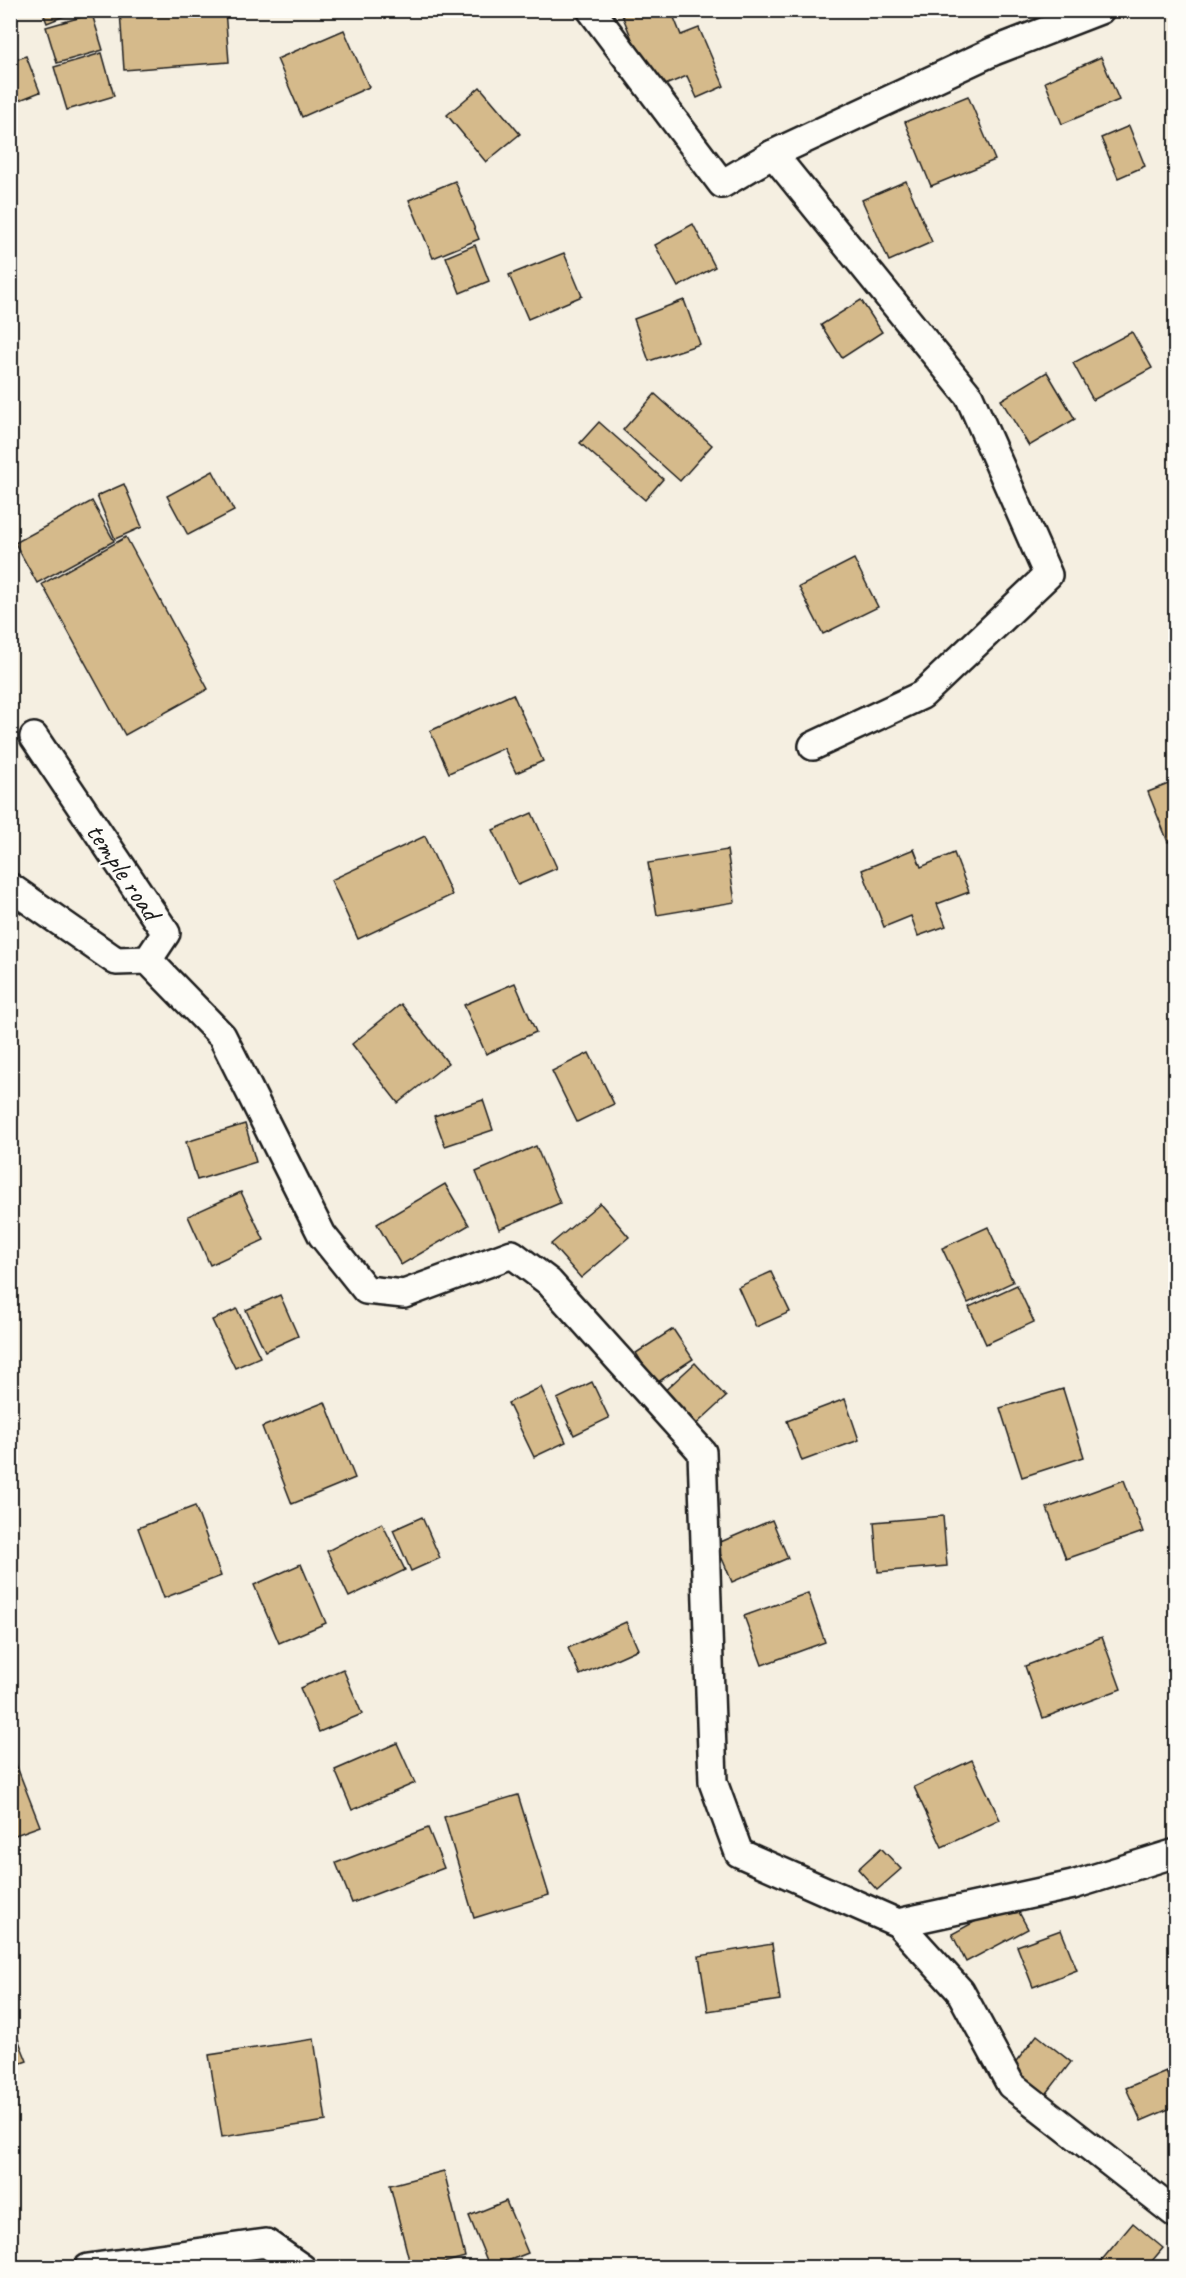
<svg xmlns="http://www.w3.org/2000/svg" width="1186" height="2278" font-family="Caveat,sans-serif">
<rect width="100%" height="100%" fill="#f5efe1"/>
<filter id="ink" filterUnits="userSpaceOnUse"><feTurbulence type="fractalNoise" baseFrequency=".0167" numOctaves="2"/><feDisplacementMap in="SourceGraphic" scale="12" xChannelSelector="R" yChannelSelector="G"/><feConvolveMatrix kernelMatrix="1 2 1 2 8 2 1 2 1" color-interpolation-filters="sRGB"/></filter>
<g filter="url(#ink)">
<g fill="#d5ba8b" stroke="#1c1c1c" stroke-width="1.5">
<path d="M 42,10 L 79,10 L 47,23 Z"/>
<path d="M 225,10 L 229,62 L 124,70 L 120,11 Z"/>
<path d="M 620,10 L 671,10 L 681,35 L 699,28 L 724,86 L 697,98 L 687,76 L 653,90 Z"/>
<path d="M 92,14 L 103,50 L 57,63 L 46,27 Z"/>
<path d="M 344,30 L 369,87 L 302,117 L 277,59 Z"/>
<path d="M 102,53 L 114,96 L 67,110 L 54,67 Z"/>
<path d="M 26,56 L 40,92 L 10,104 L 10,62 Z"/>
<path d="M 1101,57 L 1119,100 L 1062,124 L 1045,82 Z"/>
<path d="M 480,87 L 520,134 L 486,162 L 447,115 Z"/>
<path d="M 968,96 L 995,160 L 931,186 L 905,122 Z"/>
<path d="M 1129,126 L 1145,166 L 1118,178 L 1101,138 Z"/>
<path d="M 455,181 L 479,239 L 433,258 L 409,200 Z"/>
<path d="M 906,181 L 932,242 L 889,261 L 862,200 Z"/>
<path d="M 693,224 L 715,267 L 678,287 L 655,245 Z"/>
<path d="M 475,245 L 489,281 L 460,293 L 446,257 Z"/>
<path d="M 564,253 L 582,296 L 528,319 L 509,275 Z"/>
<path d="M 684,300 L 700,344 L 649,361 L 634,319 Z"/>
<path d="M 861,300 L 882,332 L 842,358 L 821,325 Z"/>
<path d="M 1132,332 L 1152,368 L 1093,400 L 1073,363 Z"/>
<path d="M 1047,372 L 1075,419 L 1029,446 L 1001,400 Z"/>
<path d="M 655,394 L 712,445 L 680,481 L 623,430 Z"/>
<path d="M 599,422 L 663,479 L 645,500 L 580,443 Z"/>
<path d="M 213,471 L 234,511 L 188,535 L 167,496 Z"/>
<path d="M 124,484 L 142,527 L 115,539 L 97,496 Z"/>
<path d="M 92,501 L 114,541 L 37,583 L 15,543 Z"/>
<path d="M 126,537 L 208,689 L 125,735 L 42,584 Z"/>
<path d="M 854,559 L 878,607 L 823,634 L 799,587 Z"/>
<path d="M 513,694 L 543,761 L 516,773 L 504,748 L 449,773 L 430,731 Z"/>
<path d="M 1176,781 L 1176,839 L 1168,842 L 1148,792 Z"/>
<path d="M 532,813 L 557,868 L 518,885 L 493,830 Z"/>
<path d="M 425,836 L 452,895 L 358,939 L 331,880 Z"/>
<path d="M 914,849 L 921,867 L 954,853 L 969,892 L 937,904 L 946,926 L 918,936 L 911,916 L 884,927 L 862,870 Z"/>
<path d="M 727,850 L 735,902 L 657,915 L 648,863 Z"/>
<path d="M 515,983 L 536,1032 L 486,1054 L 464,1005 Z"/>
<path d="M 401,1004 L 448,1063 L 398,1103 L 352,1044 Z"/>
<path d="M 589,1053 L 614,1104 L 577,1122 L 552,1071 Z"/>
<path d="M 483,1100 L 493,1130 L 445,1146 L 434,1116 Z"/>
<path d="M 245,1124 L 256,1162 L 197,1180 L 186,1142 Z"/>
<path d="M 536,1146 L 560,1203 L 499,1229 L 476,1172 Z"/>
<path d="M 445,1184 L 469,1225 L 401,1265 L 377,1224 Z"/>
<path d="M 241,1192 L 264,1240 L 210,1265 L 188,1216 Z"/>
<path d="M 600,1203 L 629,1237 L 581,1278 L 551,1244 Z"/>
<path d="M 988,1227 L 1013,1282 L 968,1303 L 942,1248 Z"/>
<path d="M 771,1272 L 790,1312 L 756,1327 L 738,1287 Z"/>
<path d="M 1017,1285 L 1034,1322 L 986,1344 L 969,1307 Z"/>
<path d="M 280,1295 L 298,1336 L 265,1351 L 246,1310 Z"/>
<path d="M 237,1309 L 260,1357 L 235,1368 L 212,1320 Z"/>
<path d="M 673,1329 L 693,1359 L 655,1384 L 636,1353 Z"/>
<path d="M 695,1363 L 726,1397 L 691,1429 L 660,1395 Z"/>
<path d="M 592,1382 L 609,1418 L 574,1435 L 557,1399 Z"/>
<path d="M 541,1387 L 566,1442 L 534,1457 L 508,1403 Z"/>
<path d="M 1063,1389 L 1084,1457 L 1022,1477 L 1000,1408 Z"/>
<path d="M 845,1399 L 859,1440 L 802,1461 L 787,1421 Z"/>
<path d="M 325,1402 L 355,1478 L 292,1504 L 262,1427 Z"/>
<path d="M 1124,1480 L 1143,1532 L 1066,1559 L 1047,1508 Z"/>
<path d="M 195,1506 L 221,1576 L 164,1598 L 138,1528 Z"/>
<path d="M 943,1516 L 947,1566 L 878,1572 L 874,1522 Z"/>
<path d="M 422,1517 L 440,1558 L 411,1571 L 393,1530 Z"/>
<path d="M 772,1520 L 788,1558 L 732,1582 L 716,1544 Z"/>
<path d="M 382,1523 L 405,1570 L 349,1597 L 327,1551 Z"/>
<path d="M 301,1564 L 326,1623 L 279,1643 L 254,1585 Z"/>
<path d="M 808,1593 L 825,1642 L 762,1665 L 744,1616 Z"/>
<path d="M 626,1622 L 638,1649 L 580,1675 L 568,1648 Z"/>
<path d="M 1102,1637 L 1121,1689 L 1043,1718 L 1025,1666 Z"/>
<path d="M 343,1669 L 362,1714 L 319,1732 L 300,1688 Z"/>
<path d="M 397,1743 L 415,1783 L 352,1810 L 335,1770 Z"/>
<path d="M 10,1749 L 40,1826 L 10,1837 Z"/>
<path d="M 972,1760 L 1000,1820 L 942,1847 L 914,1787 Z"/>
<path d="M 518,1795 L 549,1895 L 474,1918 L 444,1817 Z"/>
<path d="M 428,1828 L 444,1868 L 352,1903 L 336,1863 Z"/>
<path d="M 881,1848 L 901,1869 L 877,1890 L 858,1869 Z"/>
<path d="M 1013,1901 L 1028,1929 L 966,1962 L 952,1934 Z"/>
<path d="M 1061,1930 L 1077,1970 L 1033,1987 L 1017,1946 Z"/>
<path d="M 772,1944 L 780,2000 L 708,2011 L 699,1956 Z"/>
<path d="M 12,2024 L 27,2061 L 10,2067 L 10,2025 Z"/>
<path d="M 1037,2035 L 1071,2062 L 1044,2097 L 1010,2070 Z"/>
<path d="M 314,2039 L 326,2121 L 222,2137 L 209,2055 Z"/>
<path d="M 1166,2071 L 1176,2093 L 1176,2106 L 1141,2121 L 1126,2088 Z"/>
<path d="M 444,2171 L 465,2257 L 424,2268 L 411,2268 L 390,2185 Z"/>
<path d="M 506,2201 L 528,2253 L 490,2268 L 469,2216 Z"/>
<path d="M 1133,2223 L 1163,2248 L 1146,2268 L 1095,2268 Z"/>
</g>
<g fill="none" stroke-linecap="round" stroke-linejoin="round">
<defs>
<g id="street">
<path d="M 591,10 L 722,184 L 773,154 L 969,396 L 1048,575 L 922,695 L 813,746"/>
<path d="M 773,154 L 994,51 L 1100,10"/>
<path d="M 10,887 L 116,961 L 148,960 L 166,933 L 34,737"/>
<path d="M 148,960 L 222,1036 L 322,1235 L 366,1290 L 404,1294 L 512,1254 L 549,1282 L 702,1452 L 713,1782 L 739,1853 L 898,1923 L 960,1991 L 1011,2085 L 1176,2214"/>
<path d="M 898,1923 L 1073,1885 L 1176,1853"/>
<path d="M 88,2268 L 266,2243 L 302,2268"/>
</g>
</defs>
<use href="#street" stroke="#1c1c1c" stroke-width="32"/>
<use href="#street" stroke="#fdfcf7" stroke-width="27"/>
</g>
</g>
<g text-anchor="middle" stroke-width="5" stroke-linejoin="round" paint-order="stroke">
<g font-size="28" fill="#1c1c1c" stroke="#fdfcf7">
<text transform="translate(124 871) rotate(56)" y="10">temple road</text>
</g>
</g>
<rect width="1186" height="2278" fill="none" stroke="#fdfcf7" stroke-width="36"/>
<rect x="18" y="18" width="1150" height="2242" fill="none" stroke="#1c1c1c" stroke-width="2" filter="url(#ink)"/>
</svg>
